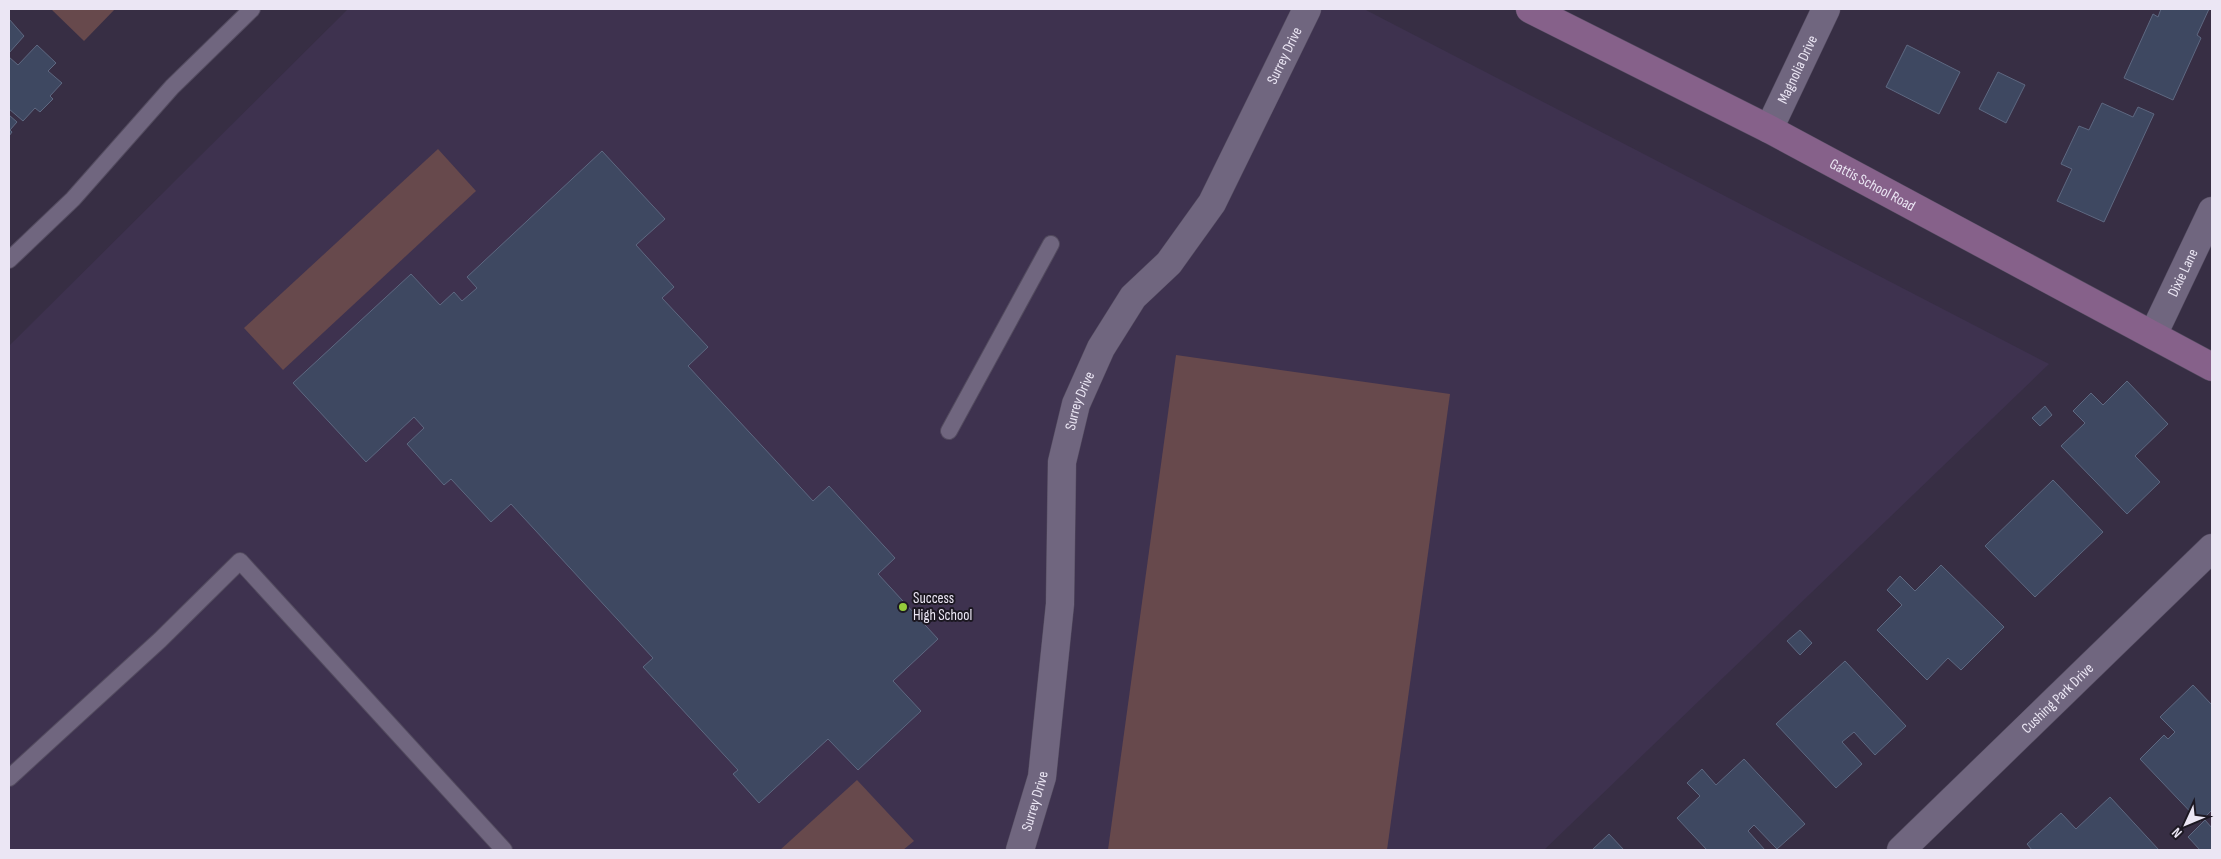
<svg xmlns="http://www.w3.org/2000/svg" width="2221" height="859" font-family="'Sofia Sans Condensed',sans-serif">
<rect width="100%" height="100%" fill="#372e44"/>
<path fill="#3e324f" d="M 348,9 L 1364,9 L 2049,364 L 1544,850 L 9,850 L 9,346 Z"/>
<g fill="#67494c">
<path d="M 51,9 L 115,9 L 84,41 Z"/>
<path d="M 438,149 L 476,191 L 283,370 L 244,328 Z"/>
<path d="M 1176,355 L 1450,394 L 1387,850 L 1108,850 Z"/>
<path d="M 857,780 L 914,841 L 903,850 L 780,850 Z"/>
</g>
<g fill="#3e4861" stroke="#5e6881">
<path d="M 2161,9 L 2209,9 L 2197,35 L 2201,38 L 2173,100 L 2124,78 L 2153,14 L 2158,17 Z"/>
<path d="M 9,19 L 24,36 L 9,53 Z"/>
<path d="M 37,45 L 56,63 L 48,71 L 62,83 L 50,96 L 53,99 L 40,112 L 35,108 L 23,121 L 9,109 L 9,57 L 18,65 Z"/>
<path d="M 1907,45 L 1960,72 L 1939,114 L 1886,87 Z"/>
<path d="M 1998,72 L 2025,85 L 2006,123 L 1979,109 Z"/>
<path d="M 2102,103 L 2133,117 L 2138,107 L 2154,114 L 2104,222 L 2057,201 L 2072,169 L 2061,164 L 2079,126 L 2089,130 Z"/>
<path d="M 9,115 L 17,122 L 10,130 L 12,132 L 9,136 Z"/>
<path d="M 602,151 L 665,219 L 636,245 L 674,287 L 662,298 L 708,347 L 688,366 L 813,501 L 829,486 L 895,558 L 878,574 L 938,639 L 893,681 L 921,711 L 858,770 L 828,739 L 759,803 L 733,774 L 738,770 L 643,667 L 653,658 L 511,504 L 491,522 L 451,479 L 444,485 L 407,444 L 424,428 L 414,417 L 366,462 L 293,383 L 411,274 L 440,305 L 454,292 L 462,301 L 477,288 L 467,277 Z"/>
<path d="M 2127,381 L 2168,424 L 2135,456 L 2160,482 L 2127,514 L 2061,446 L 2085,423 L 2073,411 L 2091,393 L 2103,405 Z"/>
<path d="M 2045,406 L 2052,415 L 2040,426 L 2032,418 Z"/>
<path d="M 2053,480 L 2103,532 L 2035,597 L 1985,546 Z"/>
<path d="M 1941,565 L 2004,627 L 1961,670 L 1948,658 L 1927,680 L 1877,630 L 1902,605 L 1887,590 L 1900,576 L 1915,591 Z"/>
<path d="M 1800,630 L 1812,643 L 1800,655 L 1787,641 Z"/>
<path d="M 1845,661 L 1906,726 L 1875,755 L 1854,732 L 1842,742 L 1862,764 L 1836,788 L 1776,724 Z"/>
<path d="M 2193,685 L 2212,705 L 2212,810 L 2200,822 L 2140,759 L 2164,735 L 2168,739 L 2175,732 L 2160,717 Z"/>
<path d="M 1744,759 L 1805,824 L 1777,849 L 1754,825 L 1748,831 L 1765,850 L 1707,850 L 1677,818 L 1700,796 L 1687,783 L 1702,769 L 1716,785 Z"/>
<path d="M 2110,797 L 2159,850 L 2032,850 L 2027,844 L 2061,813 L 2076,829 Z"/>
<path d="M 2205,820 L 2212,828 L 2212,850 L 2200,850 L 2188,837 Z"/>
<path d="M 1609,834 L 1624,850 L 1592,850 Z"/>
</g>
<g fill="none" stroke-linecap="round" stroke-linejoin="round">
<defs>
<g id="lane">
<path d="M 9,260 L 73,199 L 172,87 L 252,9"/>
<path d="M 949,431 L 1051,244"/>
<path d="M 9,778 L 160,640 L 240,561 L 504,850"/>
</g>
<g id="street">
<path id="s1" d="M 1769,129 L 1826,9"/>
<path id="s2" d="M 2153,335 L 2212,211"/>
<path id="s3" d="M 1020,850 L 1042,777 L 1060,604 L 1062,462 L 1076,404 L 1101,348 L 1133,297 L 1169,263 L 1212,203 L 1307,9"/>
<path id="s4" d="M 1901,850 L 2212,548"/>
</g>
<g id="secondary">
<path id="s5" d="M 1530,9 L 1769,129 L 2212,367"/>
</g>
</defs>
<use href="#lane" stroke="#534b5f" stroke-width="18"/>
<use href="#street" stroke="#534b5f" stroke-width="29"/>
<use href="#secondary" stroke="#534b5f" stroke-width="29"/>
<use href="#lane" stroke="#70667f" stroke-width="16"/>
<use href="#street" stroke="#70667f" stroke-width="28"/>
<use href="#secondary" stroke="#86618a" stroke-width="28"/>
</g>
<circle fill="#95cc3b" stroke="#1c1822" stroke-width="2" cx="903" cy="607" r="5"/>
<g text-anchor="middle" stroke-width="4" stroke-linejoin="round" paint-order="stroke">
<g font-size="15" fill="#ebe6f4" stroke="#1c1822">
<text dy="5" stroke="none"><textPath href="#s3" startOffset="861">Surrey Drive</textPath></text>
<text dy="5" stroke="none"><textPath href="#s1" startOffset="66">Magnolia Drive</textPath></text>
<text dy="5" stroke="none"><textPath href="#s5" startOffset="385">Gattis School Road</textPath></text>
<text dy="5" stroke="none"><textPath href="#s2" startOffset="69">Dixie Lane</textPath></text>
<text dy="5" stroke="none"><textPath href="#s3" startOffset="456">Surrey Drive</textPath></text>
<text dy="5" stroke="none"><textPath href="#s4" startOffset="218">Cushing Park Drive</textPath></text>
<text dy="5" stroke="none"><textPath href="#s3" startOffset="51">Surrey Drive</textPath></text>
</g>
<g font-size="15" fill="#ebe6f4" stroke="#1c1822" text-anchor="start">
<text x="913" y="603">Success<tspan x="913" dy="17">High School</tspan></text>
</g>
</g>
<rect width="2221" height="859" fill="none" stroke="#ebe6f4" stroke-width="20"/>
<g transform="translate(2186 824) rotate(226)" stroke="#1c1822" stroke-width="4" paint-order="stroke">
<path d="M0-4L9 19L0 12L-9 19Z" fill="#ebe6f4"/>
<text y="-8" font-size="14" font-weight="bold" text-anchor="middle" fill="#ebe6f4">N</text>
</g>
</svg>
